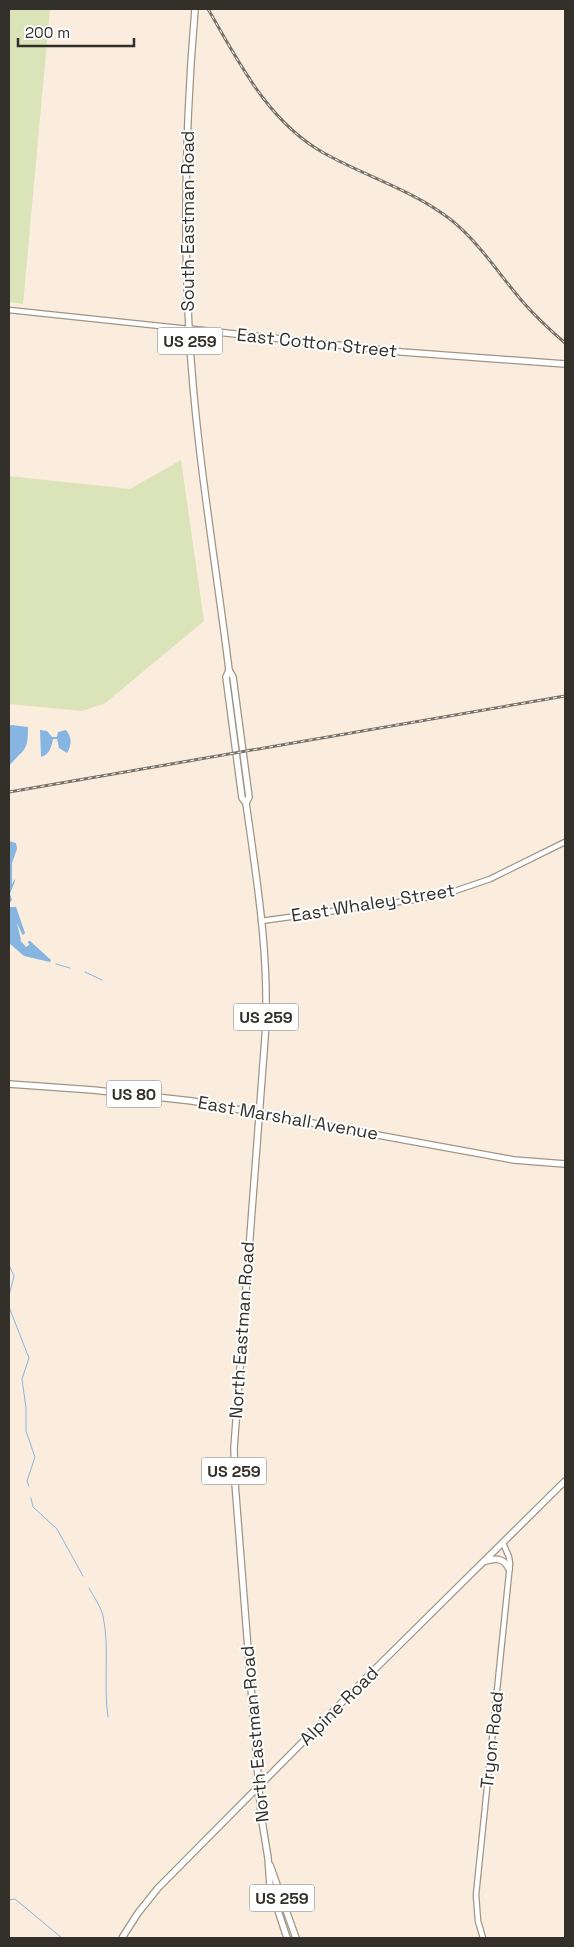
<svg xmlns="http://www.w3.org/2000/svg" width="574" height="1947" font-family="'Space Grotesk',sans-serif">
<rect width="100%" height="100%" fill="#faedde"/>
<g fill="#dae4b8">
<path d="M 9,9 L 50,9 L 23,304 L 9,302 Z"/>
<path d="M 181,460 L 204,621 L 104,704 L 81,711 L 9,704 L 9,476 L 130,489 Z"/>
</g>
<g fill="#87b5e1">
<path d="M 12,725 L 28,727 C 28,753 24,748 9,766 L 9,726 Z"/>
<path d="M 40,730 L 47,731 L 52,737 L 57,737 L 58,732 L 66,730 C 72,737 72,745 67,753 L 59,748 L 57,739 L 53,739 C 51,748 50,754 41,757 Z"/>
<path d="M 9,841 L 16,843 L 17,849 L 12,863 L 12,884 L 15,879 L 15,881 L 10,894 L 12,900 L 9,904 Z"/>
<path d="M 9,907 L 16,907 L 25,933 L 23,935 L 22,934 L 17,923 L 21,940 L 20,940 L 26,947 L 29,945 L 28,941 L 30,941 L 51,960 L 50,962 L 24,956 L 9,943 Z"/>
</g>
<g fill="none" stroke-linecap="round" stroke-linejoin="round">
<g stroke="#87b5e1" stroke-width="1">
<path d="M 9,28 L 9,48"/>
<path d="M 56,964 L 70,968"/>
<path d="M 85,972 L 102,980"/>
<path d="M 9,1265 L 14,1276 L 9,1296"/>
<path d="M 9,1307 L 29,1358 L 22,1379 L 26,1408 L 26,1431 L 35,1457 L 27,1481 L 29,1486"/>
<path d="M 31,1498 L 33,1507 L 57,1529 L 83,1576"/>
<path d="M 89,1588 C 94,1597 101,1607 103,1616 C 110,1649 103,1684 108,1717"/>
<path d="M 9,1900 L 15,1899 L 62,1938"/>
</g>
<defs>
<g id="minor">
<path d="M 9,310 L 189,329"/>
<path d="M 261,921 L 414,900 L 449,893 L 490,879 L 565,842"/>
<path d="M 483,1938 L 478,1921 L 476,1895 L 510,1564 L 509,1557 L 503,1543"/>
</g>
<g id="major">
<path d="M 195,9 C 186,116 183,222 189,329 C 195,444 215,557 229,670 L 226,677 L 242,798 L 246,803 C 257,881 270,959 265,1038 L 234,1448 L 235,1483 L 261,1815 L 268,1858 L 270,1886 L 287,1938"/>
<path d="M 189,329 L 402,352 L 565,364"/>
<path d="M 229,670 L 233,677 L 249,797 L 246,803"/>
<path d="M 9,1084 L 93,1090 L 192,1101 L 514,1160 L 565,1164"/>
<path d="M 486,1561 C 496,1558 504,1558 509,1569"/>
<path d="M 270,1865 L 296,1938"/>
<path d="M 122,1938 L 138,1913 L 158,1888 L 376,1668 L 565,1481"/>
</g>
</defs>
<use href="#minor" stroke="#9f9485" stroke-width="7"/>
<use href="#major" stroke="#9f9485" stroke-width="8"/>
<use href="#minor" stroke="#fff" stroke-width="4.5"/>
<use href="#major" stroke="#fff" stroke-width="5.5"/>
<defs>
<g id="rail">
<path d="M 208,9 C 239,62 267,120 322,152 C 364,176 411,189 450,219 C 479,242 498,273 522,301 C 535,316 550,330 565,343"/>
<path d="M 9,792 L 565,696"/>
</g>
</defs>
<use href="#rail" stroke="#787168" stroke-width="3"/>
<use href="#rail" stroke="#fff" stroke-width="1" stroke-dasharray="4" stroke-linecap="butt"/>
</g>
<g text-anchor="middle" stroke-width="4" stroke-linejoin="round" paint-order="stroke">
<g fill="#fff" stroke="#706d69" stroke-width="1">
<rect x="157.5" y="327.5" width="65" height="27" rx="4"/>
<rect x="233.5" y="1003.5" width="65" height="27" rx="4"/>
<rect x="106.5" y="1080.5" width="55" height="27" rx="4"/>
<rect x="201.5" y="1457.5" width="65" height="27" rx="4"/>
<rect x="249.5" y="1884.5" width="65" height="27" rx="4"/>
</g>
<g font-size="16" font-weight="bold" fill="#332f29">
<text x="190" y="347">US 259</text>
<text x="266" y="1023">US 259</text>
<text x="134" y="1100">US 80</text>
<text x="234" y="1477">US 259</text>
<text x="282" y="1904">US 259</text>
</g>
<g font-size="18" fill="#332f29" stroke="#fff">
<text transform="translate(188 221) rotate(-90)" y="6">South Eastman Road</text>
<text transform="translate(317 343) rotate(6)" y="6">East Cotton Street</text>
<text transform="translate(373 903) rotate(-9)" y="6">East Whaley Street</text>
<text transform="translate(288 1118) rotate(10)" y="6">East Marshall Avenue</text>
<text transform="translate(242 1330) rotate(-86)" y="6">North Eastman Road</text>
<text transform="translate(339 1706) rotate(-45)" y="6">Alpine Road</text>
<text transform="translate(255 1734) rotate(-95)" y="6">North Eastman Road</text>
<text transform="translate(492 1740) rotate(-84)" y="6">Tryon Road</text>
</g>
</g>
<rect width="574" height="1947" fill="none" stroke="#332f29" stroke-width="20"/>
<path d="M18 38v8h116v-8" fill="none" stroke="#332f29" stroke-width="2.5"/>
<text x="25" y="38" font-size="15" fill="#332f29" stroke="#ffffff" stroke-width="4" paint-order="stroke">200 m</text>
</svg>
